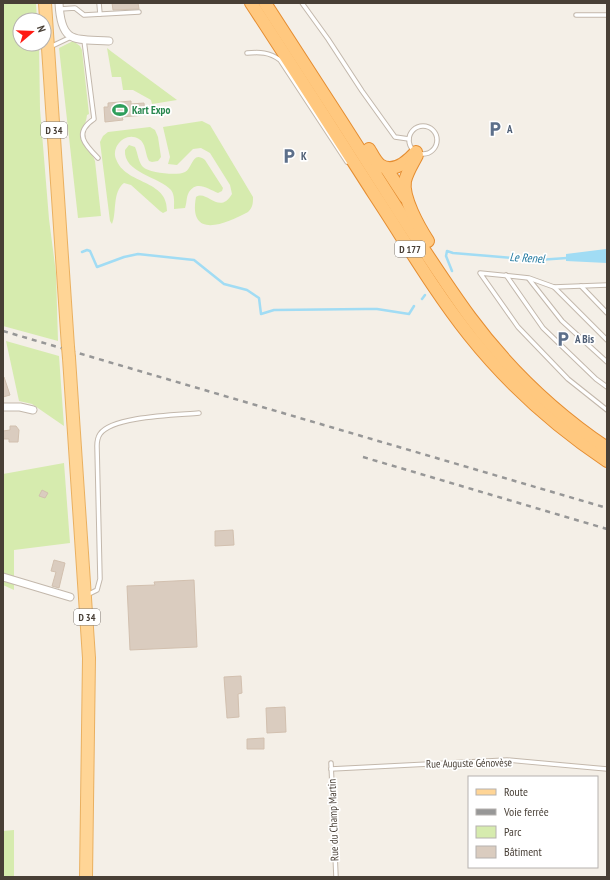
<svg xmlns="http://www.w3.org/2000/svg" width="610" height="880" font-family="'PT Sans Narrow',sans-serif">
<rect width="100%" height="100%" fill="#f4efe7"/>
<g fill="#d6ebae">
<path d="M 3,3 L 36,3 L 37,20 L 20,20 L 20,44 L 39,44 L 40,109 L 49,219 L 56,273 L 58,341 L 3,326 Z"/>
<path d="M 73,41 L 80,46 L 82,50 L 89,114 L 87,115 C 86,125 79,135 84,144 C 87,151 93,154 95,161 L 101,216 L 78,218 L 59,48 Z"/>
<path d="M 107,48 L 112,52 L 177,100 L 152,104 L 151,100 L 133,90 L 123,90 L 121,77 L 112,77 Z"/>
<path d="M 202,121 L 210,125 L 253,197 C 253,203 253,207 248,212 C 226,224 188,240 196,197 C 207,189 219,216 232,194 L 230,185 L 210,153 L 201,148 L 193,149 L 177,165 L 168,164 L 170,157 L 163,127 Z"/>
<path d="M 150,127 L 155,130 L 158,137 L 161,157 L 158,161 L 152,162 L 149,161 C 145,154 146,143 139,139 C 126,131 111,146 116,159 C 125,185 168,179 167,211 L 163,213 L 160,211 L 131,185 L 124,183 C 112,192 117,213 112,224 L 110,221 L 100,142 L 103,136 L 108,132 Z"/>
<path d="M 129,145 L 135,147 C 138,153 138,162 143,167 C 149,173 178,176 185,172 C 193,168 192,150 205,160 L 223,188 L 222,191 L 218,193 C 208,189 197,180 189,192 C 186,197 187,203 185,208 L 174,209 C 174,203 175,195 171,190 C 160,177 123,173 125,150 Z"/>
<path d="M 6,341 L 59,356 L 64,426 L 32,404 L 19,401 Z"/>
<path d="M 64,463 L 70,543 L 14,550 L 14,590 L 3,585 L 3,474 Z"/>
<path d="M 14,830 L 14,877 L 3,877 L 3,831 Z"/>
</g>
<path fill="#a1dcf4" d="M 606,249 L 607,263 L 566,261 L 566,254 Z"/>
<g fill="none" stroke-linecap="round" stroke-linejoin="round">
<g stroke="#a1dcf4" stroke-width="2.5">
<path d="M 82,252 L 87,250 L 90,251 L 97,267 L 124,257 L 138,254 L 194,260 L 224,284 L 247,290 L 259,298 L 261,314 L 274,310 L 366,309 L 377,309 L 409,314 L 414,306"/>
<path d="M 452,271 L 446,256 L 447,251 L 453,253 L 538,260 L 567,258"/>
<path d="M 422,299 L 425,295"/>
</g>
</g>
<g fill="#daccbf" stroke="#d2c0af">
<path d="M 112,3 L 138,3 L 139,9 L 113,10 Z"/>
<path d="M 131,101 L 131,104 L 144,103 L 145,115 L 122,117 L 123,120 L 105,122 L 104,107 L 108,107 L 108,103 Z"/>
<path d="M 3,377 L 4,377 L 10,395 L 3,397 Z"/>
<path d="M 10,426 L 16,426 L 19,430 L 18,442 L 9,442 L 9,439 L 3,439 L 3,431 L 10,430 Z"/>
<path d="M 42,490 L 48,493 L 45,498 L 39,496 Z"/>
<path d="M 233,530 L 234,545 L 215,546 L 215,531 Z"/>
<path d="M 54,560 L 65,563 L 59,588 L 52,586 L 56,572 L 51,571 Z"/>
<path d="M 194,580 L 197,647 L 130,650 L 127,586 L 155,585 L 154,582 Z"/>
<path d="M 241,676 L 242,693 L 238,694 L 239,717 L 227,718 L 224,677 Z"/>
<path d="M 285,707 L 286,732 L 267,733 L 266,708 Z"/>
<path d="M 264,738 L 264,749 L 247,749 L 247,739 Z"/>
</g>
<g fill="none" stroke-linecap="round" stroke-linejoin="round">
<defs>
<g id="service">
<path d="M 99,3 L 100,14"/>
<path d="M 302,3 L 328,39 L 362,91 L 395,137 L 409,139"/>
<path d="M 60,9 L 75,8 L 84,15 L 139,12"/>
<path d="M 576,15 L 607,15"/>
<path d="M 84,40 L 94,119 C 73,133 85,145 98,158"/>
<path d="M 50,47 L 71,37"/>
<path d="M 247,53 C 260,52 269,52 280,60 L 347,162"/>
<circle cx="423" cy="140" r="14"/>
<path d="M 506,275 L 543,328 L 596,379 L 607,387"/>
<path d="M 529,279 L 562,321 L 607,362"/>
<path d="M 607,285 L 554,287 L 529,278 L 480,273 L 518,327 L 568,379 L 607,410"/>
<path d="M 581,286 L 607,313"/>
<path d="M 554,287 L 607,340"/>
<path d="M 87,595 L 97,590 L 100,579 L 97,446 C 97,442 98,437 100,434 C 112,416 178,415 199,413"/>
<path d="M 331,763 L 336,877"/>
<path d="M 331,769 L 507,760 L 607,769"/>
</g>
<g id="minor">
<path d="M 59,3 C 61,44 74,39 109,41"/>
<path d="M 3,407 L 20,407 L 33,410"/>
<path d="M 3,577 L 70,597"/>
</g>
<g id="primary">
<path d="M 45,3 L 68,347"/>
<path d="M 69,358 L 89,658 L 86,877"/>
</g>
<g id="trunk">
<path d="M 251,3 C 293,67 333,130 374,194 C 405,241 434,291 469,335 C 508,384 555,426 607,461"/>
<path d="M 265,3 C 306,66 346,128 386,191 C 413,233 440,276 470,317 C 507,367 555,413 607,448"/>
<path d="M 369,149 C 372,154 375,161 380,165 C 393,174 408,161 416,152"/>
<path d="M 417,155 C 413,163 407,172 405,181 C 402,197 419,227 428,241"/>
<path d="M 386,168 L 405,197"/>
</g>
</defs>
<use href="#service" stroke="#c3b8ac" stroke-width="5.5"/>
<use href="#minor" stroke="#c3b8ac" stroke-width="9"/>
<use href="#primary" stroke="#eab060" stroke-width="14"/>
<use href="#trunk" stroke="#e58d31" stroke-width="14"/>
<use href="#service" stroke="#fff" stroke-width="3.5"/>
<use href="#minor" stroke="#fff" stroke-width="7"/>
<use href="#primary" stroke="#ffd596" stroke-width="12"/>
<use href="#trunk" stroke="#ffc87f" stroke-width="12"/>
<g stroke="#979797" stroke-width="2.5" stroke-dasharray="5 5" stroke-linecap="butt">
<path d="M 3,331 L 607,508"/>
<path d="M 363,457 L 607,529"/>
</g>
<defs>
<path id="primary-bridge" d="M 68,347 L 69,358"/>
</defs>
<use href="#primary-bridge" stroke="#eab060" stroke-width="14" stroke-linecap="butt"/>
<use href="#primary-bridge" stroke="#ffd596" stroke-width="12"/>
</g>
<defs>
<symbol id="stadium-bare" viewBox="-9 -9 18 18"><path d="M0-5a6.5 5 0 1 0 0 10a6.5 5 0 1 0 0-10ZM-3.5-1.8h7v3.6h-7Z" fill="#2e9e5b" stroke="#fff" stroke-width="2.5" paint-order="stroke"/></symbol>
<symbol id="parking-bare" viewBox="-9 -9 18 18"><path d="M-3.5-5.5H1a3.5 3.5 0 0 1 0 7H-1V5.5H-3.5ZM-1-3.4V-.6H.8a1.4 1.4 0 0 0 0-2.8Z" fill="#5c6f8a" stroke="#fff" stroke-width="2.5" paint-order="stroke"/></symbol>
</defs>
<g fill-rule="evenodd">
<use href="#stadium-bare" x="109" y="99" width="22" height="22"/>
<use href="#parking-bare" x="484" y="118" width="22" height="22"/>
<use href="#parking-bare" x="278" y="145" width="22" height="22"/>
<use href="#parking-bare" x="552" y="328" width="22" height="22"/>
</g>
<g text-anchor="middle" stroke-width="3.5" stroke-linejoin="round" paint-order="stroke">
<g fill="#fff" stroke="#7f7972" stroke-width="1">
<rect x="41" y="122" width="26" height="16" rx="3"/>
<rect x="395" y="241" width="30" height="16" rx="3"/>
<rect x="74" y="609" width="26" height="16" rx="3"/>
</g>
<g font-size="10" font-weight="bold" fill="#483f36">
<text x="54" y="134">D 34</text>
<text x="410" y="253">D 177</text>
<text x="87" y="621">D 34</text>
</g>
<g font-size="11" font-weight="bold" fill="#27864d" stroke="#fff" text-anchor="start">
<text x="132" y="114">Kart Expo</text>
</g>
<g font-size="11" font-weight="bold" fill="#4e5e75" stroke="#fff" text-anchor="start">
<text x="507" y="133">A</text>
<text x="301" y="160">K</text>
<text x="575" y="343">A Bis</text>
</g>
<g font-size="11" fill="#483f36" stroke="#fff">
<text transform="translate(469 763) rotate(-1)" y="4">Rue Auguste Génovèse</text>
<text transform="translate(333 820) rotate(-92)" y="4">Rue du Champ Martin</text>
</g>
<g font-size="12" font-style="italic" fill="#257ba1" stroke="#fff">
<text transform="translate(527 258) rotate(3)" y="4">Le Renel</text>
</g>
</g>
<rect width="610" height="880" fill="none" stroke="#483f36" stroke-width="8"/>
<rect x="468" y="776" width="130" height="92" fill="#ffffff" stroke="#b6b2af"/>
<rect x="476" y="789" width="20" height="6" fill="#ffd596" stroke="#b6b2af"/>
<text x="504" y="796" font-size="12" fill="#483f36">Route</text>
<rect x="476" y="809" width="20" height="6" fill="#979797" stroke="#b6b2af"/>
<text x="504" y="816" font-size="12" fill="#483f36">Voie ferrée</text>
<rect x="476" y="826" width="20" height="12" fill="#d6ebae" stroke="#b6b2af"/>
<text x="504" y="836" font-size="12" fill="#483f36">Parc</text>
<rect x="476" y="846" width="20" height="12" fill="#daccbf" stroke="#b6b2af"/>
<text x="504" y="856" font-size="12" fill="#483f36">Bâtiment</text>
<g transform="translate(32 32) rotate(71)"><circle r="19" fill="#ffffff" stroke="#b6b2af"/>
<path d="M0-3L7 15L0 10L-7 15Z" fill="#ff1b14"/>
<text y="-6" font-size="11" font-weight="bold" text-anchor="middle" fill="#483f36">N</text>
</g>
</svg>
